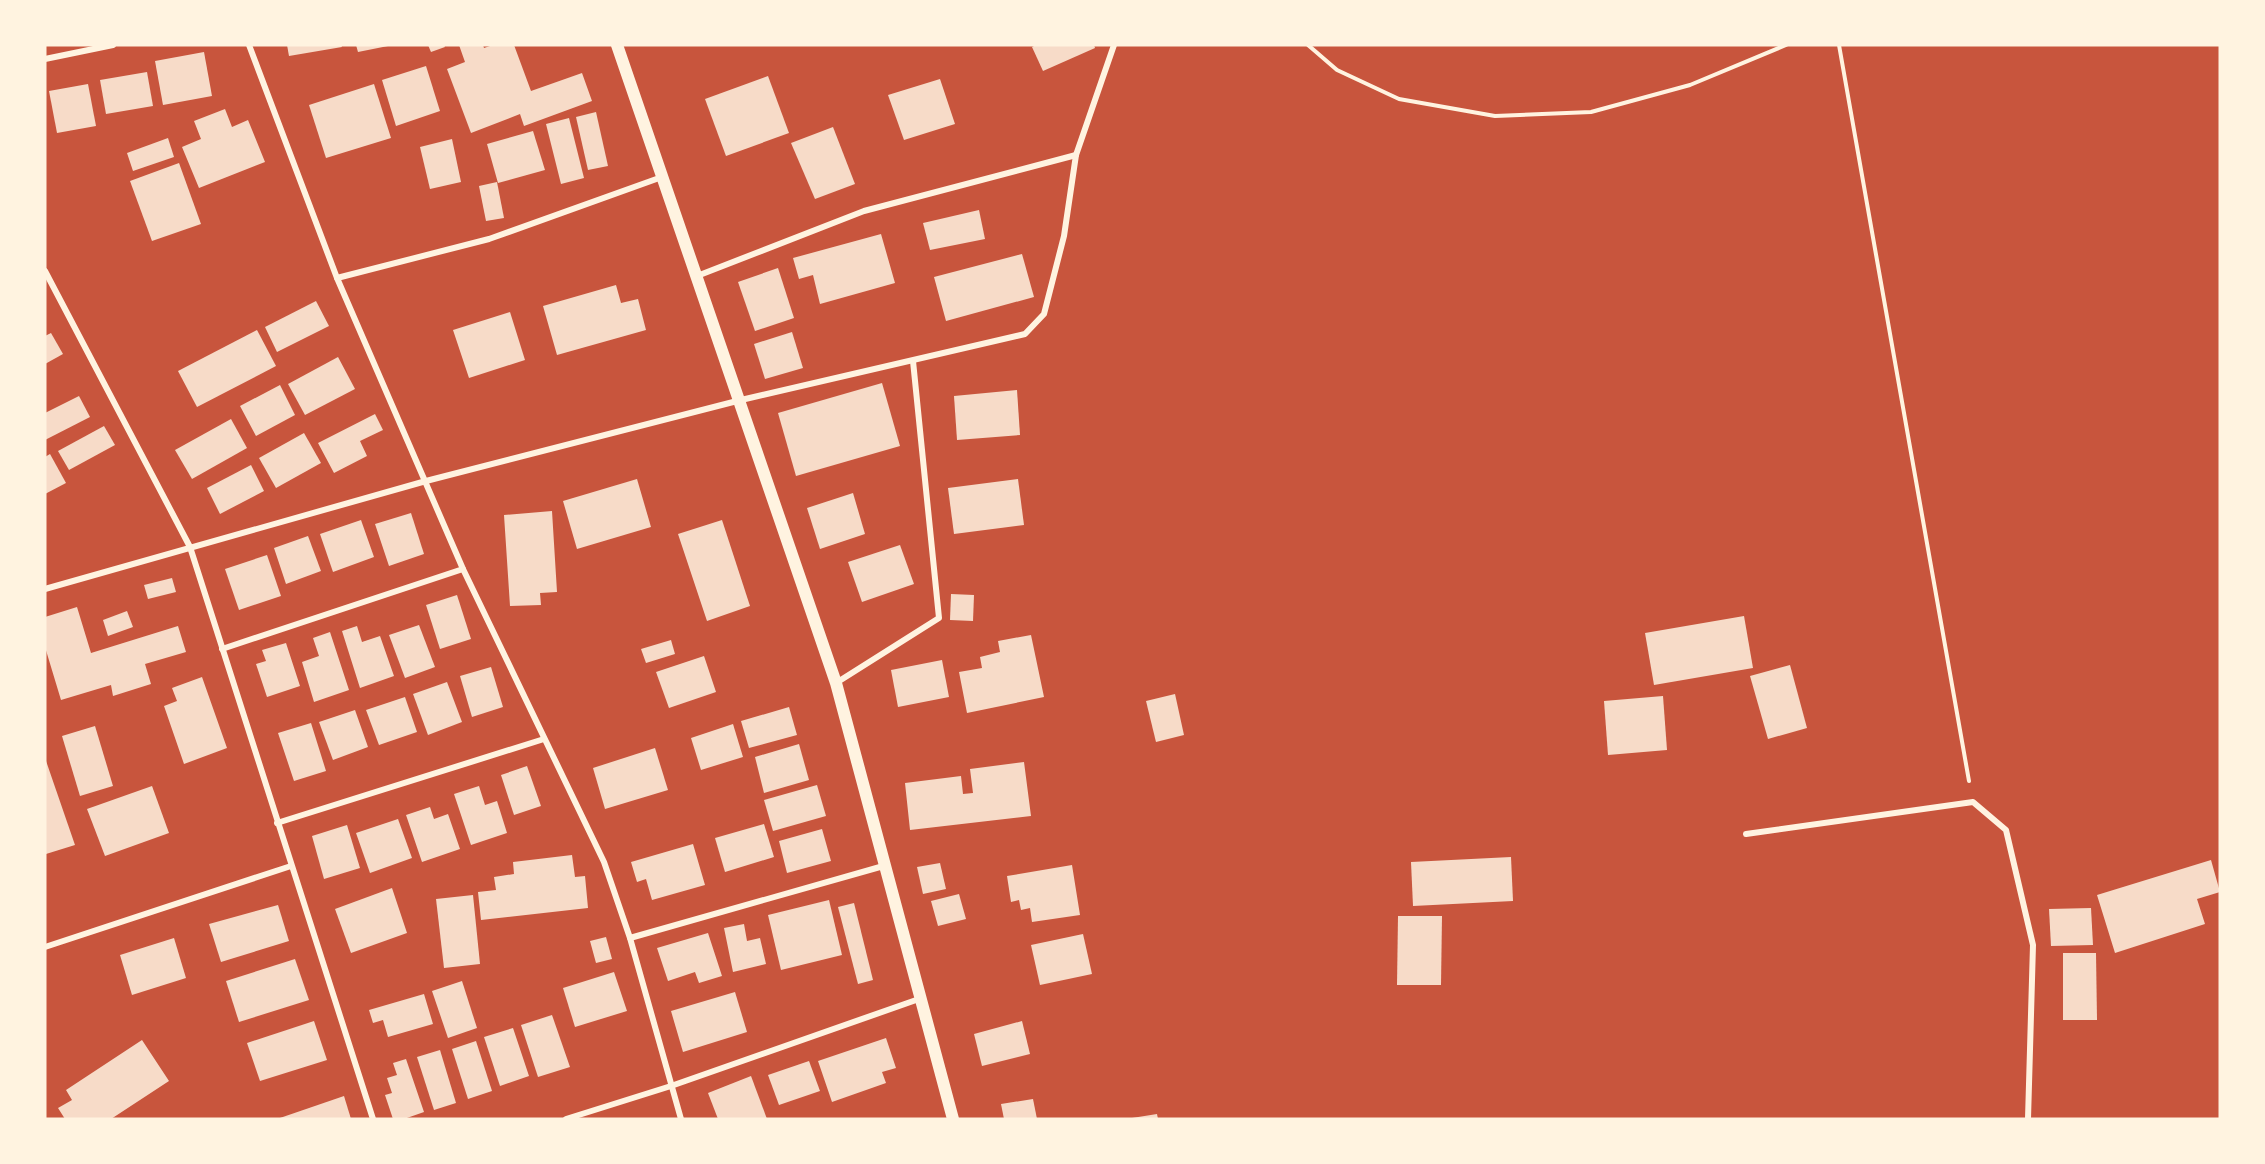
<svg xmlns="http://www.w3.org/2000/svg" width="2265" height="1164" font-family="'Work Sans',sans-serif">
<rect width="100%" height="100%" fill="#c8553d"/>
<g fill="#f7dbc8">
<path d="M 287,45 L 341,45 L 342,47 L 289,56 Z"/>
<path d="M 356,45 L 388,45 L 388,46 L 358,52 Z"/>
<path d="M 428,45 L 444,45 L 445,47 L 431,52 Z"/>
<path d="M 459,45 L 483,45 L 484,48 L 493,45 L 514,45 L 531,91 L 582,73 L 592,101 L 524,126 L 520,114 L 471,133 L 447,69 L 465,62 Z"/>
<path d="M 1036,45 L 1094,45 L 1095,48 L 1043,71 L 1032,47 Z"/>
<path d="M 204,52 L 212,96 L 163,105 L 155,61 Z"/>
<path d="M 426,66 L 440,111 L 396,126 L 382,80 Z"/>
<path d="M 147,72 L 153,106 L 106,114 L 100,80 Z"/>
<path d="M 768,76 L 789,133 L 726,156 L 705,99 Z"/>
<path d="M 940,79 L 955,124 L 904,140 L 888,95 Z"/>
<path d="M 88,84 L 96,126 L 57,133 L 49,91 Z"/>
<path d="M 374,84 L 391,138 L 326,158 L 309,105 Z"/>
<path d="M 225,109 L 232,127 L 248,120 L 265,162 L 199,188 L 182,147 L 201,139 L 194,121 Z"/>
<path d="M 596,112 L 608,166 L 588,170 L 576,117 Z"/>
<path d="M 569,118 L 584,178 L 561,184 L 546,124 Z"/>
<path d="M 833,127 L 855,184 L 815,199 L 791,143 Z"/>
<path d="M 533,131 L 545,170 L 498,183 L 487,144 Z"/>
<path d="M 168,138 L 174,157 L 133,171 L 127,153 Z"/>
<path d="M 452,139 L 461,182 L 430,189 L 420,147 Z"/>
<path d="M 179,163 L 201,224 L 152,241 L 130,181 Z"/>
<path d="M 497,182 L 504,218 L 486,221 L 479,186 Z"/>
<path d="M 979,210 L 985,239 L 930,250 L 923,223 Z"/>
<path d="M 881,234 L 895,283 L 820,304 L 813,275 L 799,279 L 793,258 Z"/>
<path d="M 1022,254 L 1034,297 L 946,321 L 934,277 Z"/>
<path d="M 778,268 L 794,318 L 755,331 L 738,282 Z"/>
<path d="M 616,285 L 621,303 L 638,299 L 646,330 L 557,355 L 543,306 Z"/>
<path d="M 316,301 L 329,326 L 277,352 L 265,327 Z"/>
<path d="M 510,312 L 525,360 L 469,378 L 453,330 Z"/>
<path d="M 257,330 L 276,366 L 197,407 L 178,371 Z"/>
<path d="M 792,332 L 803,368 L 765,379 L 754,344 Z"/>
<path d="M 51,333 L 63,354 L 45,364 L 45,336 Z"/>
<path d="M 338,357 L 355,389 L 305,415 L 288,384 Z"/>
<path d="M 882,383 L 900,446 L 796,476 L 778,413 Z"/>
<path d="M 280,385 L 295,415 L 256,436 L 240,406 Z"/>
<path d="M 1017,390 L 1020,435 L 957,440 L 954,396 Z"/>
<path d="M 79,396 L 90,417 L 45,440 L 45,413 Z"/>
<path d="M 375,414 L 383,430 L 360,441 L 367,456 L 334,473 L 318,443 Z"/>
<path d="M 231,419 L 247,448 L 192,479 L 175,450 Z"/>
<path d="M 104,426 L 115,445 L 69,470 L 58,451 Z"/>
<path d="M 304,433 L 321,463 L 276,488 L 259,458 Z"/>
<path d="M 50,454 L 66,483 L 45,494 L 45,457 Z"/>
<path d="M 251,465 L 264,491 L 220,514 L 207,488 Z"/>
<path d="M 637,479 L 651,527 L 577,549 L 563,501 Z"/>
<path d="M 1018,479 L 1024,525 L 954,534 L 948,488 Z"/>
<path d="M 853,493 L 865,534 L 820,549 L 807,508 Z"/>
<path d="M 552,511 L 557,592 L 540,593 L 541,605 L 510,606 L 504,515 Z"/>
<path d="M 411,513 L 424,554 L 389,566 L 375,524 Z"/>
<path d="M 361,520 L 374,557 L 333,572 L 320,534 Z"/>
<path d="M 722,520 L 750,606 L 707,621 L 678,534 Z"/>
<path d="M 308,536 L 321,571 L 286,584 L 274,548 Z"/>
<path d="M 900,545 L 914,584 L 862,602 L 848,562 Z"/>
<path d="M 267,555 L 281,596 L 239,610 L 225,569 Z"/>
<path d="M 172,578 L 176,592 L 148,599 L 144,585 Z"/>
<path d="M 951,594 L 974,595 L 973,621 L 950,620 Z"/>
<path d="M 457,595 L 471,639 L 440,649 L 426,605 Z"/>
<path d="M 77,607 L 91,653 L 178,626 L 186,652 L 145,664 L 151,684 L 113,696 L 111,685 L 61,700 L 45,647 L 45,617 Z"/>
<path d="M 127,611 L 133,627 L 108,636 L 103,620 Z"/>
<path d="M 1744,616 L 1753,668 L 1654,685 L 1645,633 Z"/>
<path d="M 419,625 L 435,667 L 405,678 L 389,635 Z"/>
<path d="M 357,626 L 362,642 L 380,636 L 394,676 L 360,688 L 342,631 Z"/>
<path d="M 330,632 L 349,690 L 314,702 L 302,662 L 319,656 L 313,638 Z"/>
<path d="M 1031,635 L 1044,697 L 967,713 L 959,672 L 982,668 L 980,657 L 1000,652 L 998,641 Z"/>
<path d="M 671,640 L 675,654 L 646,663 L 641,649 Z"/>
<path d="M 286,643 L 300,686 L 267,697 L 256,664 L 266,661 L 262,650 Z"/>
<path d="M 704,656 L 716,692 L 669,708 L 656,672 Z"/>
<path d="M 942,660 L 949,697 L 898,707 L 891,670 Z"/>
<path d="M 1790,665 L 1807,728 L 1768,739 L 1750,676 Z"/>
<path d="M 491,667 L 503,707 L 472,717 L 460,676 Z"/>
<path d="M 202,677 L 227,748 L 184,764 L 164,706 L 177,701 L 172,688 Z"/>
<path d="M 447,682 L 462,722 L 428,735 L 413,694 Z"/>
<path d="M 1175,694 L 1184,735 L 1156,742 L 1146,701 Z"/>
<path d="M 1663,696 L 1667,750 L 1608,755 L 1604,701 Z"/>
<path d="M 405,697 L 417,732 L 379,745 L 366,710 Z"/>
<path d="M 789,707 L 797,735 L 749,748 L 741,721 Z"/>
<path d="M 355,710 L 368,747 L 333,760 L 319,722 Z"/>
<path d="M 311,723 L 326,771 L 294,781 L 278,733 Z"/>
<path d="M 733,724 L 743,757 L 701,770 L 691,738 Z"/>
<path d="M 95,726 L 113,786 L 80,796 L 62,736 Z"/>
<path d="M 799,744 L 809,780 L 764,793 L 755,757 Z"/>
<path d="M 655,748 L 668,790 L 605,809 L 593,768 Z"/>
<path d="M 45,758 L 75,845 L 46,854 L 45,850 Z"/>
<path d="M 1024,762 L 1031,816 L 910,830 L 905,783 L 961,776 L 963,794 L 973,793 L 970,769 Z"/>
<path d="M 527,766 L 541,806 L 514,815 L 501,775 Z"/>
<path d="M 817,785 L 826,816 L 773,831 L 764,800 Z"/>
<path d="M 152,786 L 169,833 L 105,856 L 87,809 Z"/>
<path d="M 479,786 L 485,805 L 497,801 L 507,833 L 471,845 L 454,794 Z"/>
<path d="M 430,807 L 434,819 L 448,814 L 460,849 L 422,862 L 406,815 Z"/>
<path d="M 398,819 L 412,858 L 370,873 L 356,833 Z"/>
<path d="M 764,824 L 774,857 L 725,872 L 715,838 Z"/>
<path d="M 347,825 L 360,868 L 324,879 L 312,836 Z"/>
<path d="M 822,829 L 831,861 L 787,873 L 779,841 Z"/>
<path d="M 693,844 L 705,885 L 652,900 L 646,879 L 637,882 L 631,862 Z"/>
<path d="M 572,855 L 575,877 L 585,876 L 588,908 L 481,920 L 478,892 L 496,890 L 494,877 L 514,874 L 513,862 Z"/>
<path d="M 1511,857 L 1513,901 L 1413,906 L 1411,862 Z"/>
<path d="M 2211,860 L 2220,892 L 2197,899 L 2205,924 L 2115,953 L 2097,895 Z"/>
<path d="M 940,863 L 946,889 L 923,894 L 917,867 Z"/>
<path d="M 1072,865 L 1080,915 L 1032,922 L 1030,908 L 1021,910 L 1019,900 L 1011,902 L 1007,876 Z"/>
<path d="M 392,888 L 407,933 L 351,953 L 335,909 Z"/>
<path d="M 959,894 L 966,919 L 938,926 L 931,901 Z"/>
<path d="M 473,895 L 480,964 L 444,968 L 436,899 Z"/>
<path d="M 829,900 L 842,955 L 781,970 L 768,915 Z"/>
<path d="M 854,903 L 873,980 L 858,984 L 838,907 Z"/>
<path d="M 278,905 L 289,941 L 221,962 L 209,924 Z"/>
<path d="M 2091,908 L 2093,945 L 2051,946 L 2049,909 Z"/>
<path d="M 1398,916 L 1442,916 L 1441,985 L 1397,985 Z"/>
<path d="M 744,924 L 747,941 L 760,938 L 766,964 L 733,972 L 724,928 Z"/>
<path d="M 708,933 L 722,976 L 699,983 L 695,972 L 668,981 L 657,948 Z"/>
<path d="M 1083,934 L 1092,974 L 1040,985 L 1031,945 Z"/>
<path d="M 606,937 L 612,959 L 596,963 L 590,941 Z"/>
<path d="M 174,938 L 186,978 L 132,995 L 120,955 Z"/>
<path d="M 2063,953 L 2096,953 L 2097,1020 L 2063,1020 Z"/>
<path d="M 295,959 L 309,1000 L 239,1022 L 226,981 Z"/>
<path d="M 614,972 L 627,1011 L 575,1027 L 563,988 Z"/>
<path d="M 462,981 L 477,1028 L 448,1038 L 432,991 Z"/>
<path d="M 735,992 L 747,1032 L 683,1052 L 671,1011 Z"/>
<path d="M 424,994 L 433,1024 L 388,1037 L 383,1020 L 373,1023 L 369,1010 Z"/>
<path d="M 552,1015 L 570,1067 L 538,1077 L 521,1025 Z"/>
<path d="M 314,1021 L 327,1060 L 260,1081 L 247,1043 Z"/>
<path d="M 1022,1021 L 1030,1054 L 982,1066 L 974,1034 Z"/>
<path d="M 513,1028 L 529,1076 L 500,1086 L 484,1037 Z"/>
<path d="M 886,1038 L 896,1068 L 882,1072 L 886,1083 L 832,1102 L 818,1061 Z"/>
<path d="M 142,1040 L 169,1081 L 111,1119 L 65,1119 L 58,1108 L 72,1100 L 66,1090 Z"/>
<path d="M 476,1041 L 492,1091 L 468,1099 L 452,1049 Z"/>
<path d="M 440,1050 L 456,1103 L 434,1110 L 417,1057 Z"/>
<path d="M 406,1059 L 424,1112 L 404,1119 L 393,1119 L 385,1095 L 392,1093 L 387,1078 L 397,1075 L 393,1063 Z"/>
<path d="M 809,1061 L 820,1091 L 779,1105 L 768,1075 Z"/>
<path d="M 751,1076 L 767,1119 L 718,1119 L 708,1093 Z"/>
<path d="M 344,1096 L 351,1119 L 277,1119 Z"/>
<path d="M 1033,1099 L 1037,1119 L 1004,1119 L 1001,1104 Z"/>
<path d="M 1157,1114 L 1158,1119 L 1132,1119 L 1132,1118 Z"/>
</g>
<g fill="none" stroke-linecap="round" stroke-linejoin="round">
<g stroke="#fff3e0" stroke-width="4">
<path d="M 1308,45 L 1337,70 L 1399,99 L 1495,116 L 1591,112 L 1690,85 L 1786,45"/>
<path d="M 1839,45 L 1969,781"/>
</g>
<g stroke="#fff3e0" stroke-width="6">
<path d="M 249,45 L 337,278 L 463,569 L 604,862 L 630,938 L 681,1119"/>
<path d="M 45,59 L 113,45"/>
<path d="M 45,271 L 190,547 L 373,1119"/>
<path d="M 697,276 L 864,211 L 1076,155"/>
<path d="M 337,278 L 489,239 L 662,177"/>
<path d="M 45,589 L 426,481 L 741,400 L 1025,334 L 1044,314 L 1064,236 L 1076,155 L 1114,45"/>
<path d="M 222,649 L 463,569"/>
<path d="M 836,683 L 939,618 L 913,361"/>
<path d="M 277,823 L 544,739"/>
<path d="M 1746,834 L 1973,802 L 2006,830 L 2033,945 L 2028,1119"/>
<path d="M 630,938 L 887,865"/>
<path d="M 45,947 L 291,866"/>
<path d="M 566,1119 L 671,1086 L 919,999"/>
</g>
<path stroke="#fff3e0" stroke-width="12" d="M 617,45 L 836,683 L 953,1119"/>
</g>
<rect width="2265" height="1164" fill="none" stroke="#fff3e0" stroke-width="93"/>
</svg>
